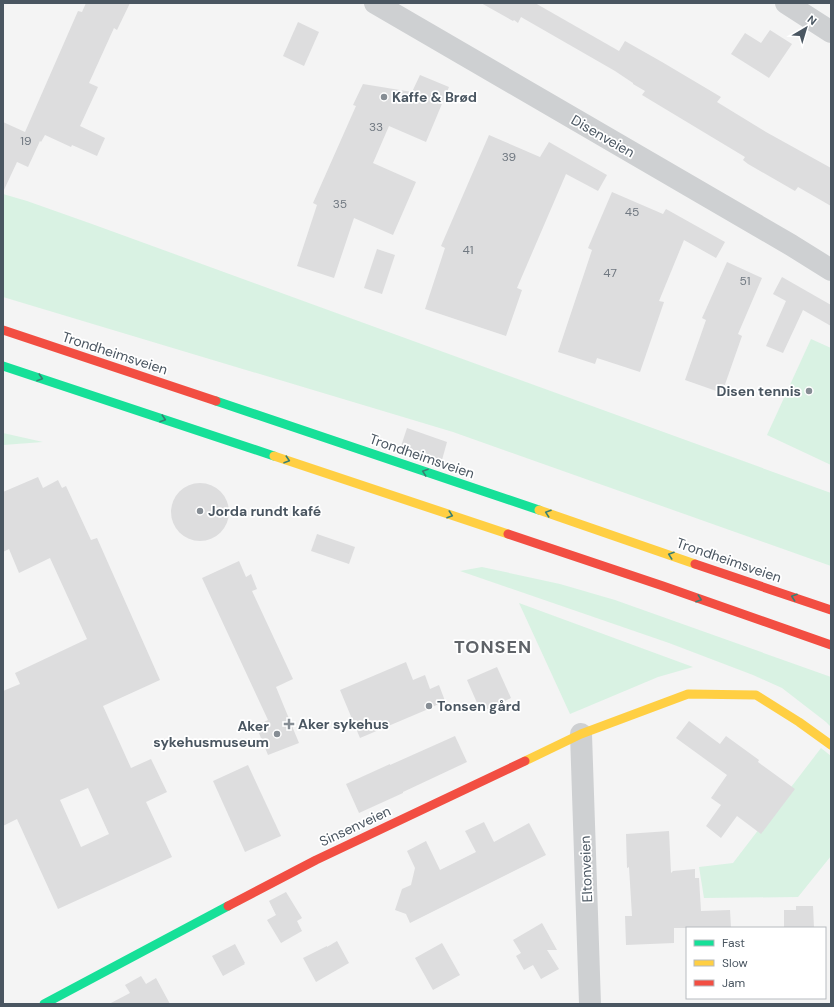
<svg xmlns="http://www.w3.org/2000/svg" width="834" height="1007" font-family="'DM Sans',sans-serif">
<rect width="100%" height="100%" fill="#f4f4f4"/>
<g fill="#d9f2e3">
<path d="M 3,194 L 27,201 L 92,224 L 831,493 L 831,566 L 453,432 L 3,297 Z"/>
<path d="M 811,339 L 831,348 L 831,465 L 767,435 Z"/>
<path d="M 3,433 L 43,442 L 3,445 Z"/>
<path d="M 482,567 L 560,584 L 615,600 L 831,677 L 831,727 L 826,722 L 782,688 L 753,675 L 669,643 L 460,571 Z"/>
<path d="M 519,603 L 693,667 L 658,677 L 570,714 Z"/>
<path d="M 821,748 L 831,756 L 831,856 L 798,897 L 704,898 L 699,867 L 733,863 Z"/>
</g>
<g fill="#ddddde" fill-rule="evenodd">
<path d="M 86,3 L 130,3 L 117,30 L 114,28 L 89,83 L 98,87 L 80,126 L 105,138 L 97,156 L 72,145 L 71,147 L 45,135 L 41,142 L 40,141 L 28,167 L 17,162 L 3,192 L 3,122 L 25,132 L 78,11 L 82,12 Z"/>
<path d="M 481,3 L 535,3 L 619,51 L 625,41 L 662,62 L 721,97 L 717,102 L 766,132 L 831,168 L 831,206 L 798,187 L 795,191 L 748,164 L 743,160 L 745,157 L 642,95 L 645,91 L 633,84 L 633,83 L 615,71 L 521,17 L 518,23 L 514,20 L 513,21 Z"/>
<path d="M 298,22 L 319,32 L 304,66 L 283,56 Z"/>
<path d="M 770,30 L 792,44 L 769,78 L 731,54 L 745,33 L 761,43 Z"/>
<path d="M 420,75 L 449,87 L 426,142 L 389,126 L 373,163 L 416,182 L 393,235 L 354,218 L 334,278 L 297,266 L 317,205 L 313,203 L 356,106 L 353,105 L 363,84 L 412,92 Z"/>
<path d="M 489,135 L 540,157 L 549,142 L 607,175 L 598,191 L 566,174 L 517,288 L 522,290 L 506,336 L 425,309 L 445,248 L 441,246 Z"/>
<path d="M 612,192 L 663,214 L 666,209 L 725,242 L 716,258 L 684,240 L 659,301 L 664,302 L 640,372 L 597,358 L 595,364 L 558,352 L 592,250 L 588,248 Z"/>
<path d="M 377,249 L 395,255 L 382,294 L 364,288 Z"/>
<path d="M 727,262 L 762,278 L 738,334 L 742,336 L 722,393 L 685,380 L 706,320 L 702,318 Z"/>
<path d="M 782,277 L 831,305 L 831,326 L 803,310 L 783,353 L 766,346 L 786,301 L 773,294 Z"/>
<path d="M 407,428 L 447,442 L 442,460 L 401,446 Z"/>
<path d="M 38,477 L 43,488 L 58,480 L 62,488 L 66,486 L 91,540 L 97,538 L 160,680 L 103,706 L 131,768 L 151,759 L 167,792 L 146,802 L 172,857 L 58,909 L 17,819 L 3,826 L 3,691 L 20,684 L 15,673 L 87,639 L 50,558 L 19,573 L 9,549 L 3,552 L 3,492 ZM 88,788 L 109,834 L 81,847 L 60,800 Z"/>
<circle cx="200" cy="512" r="29"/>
<path d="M 317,534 L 355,547 L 349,564 L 311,551 Z"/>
<path d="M 239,561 L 246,577 L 251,574 L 257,589 L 252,591 L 293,679 L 276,687 L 299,743 L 268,755 L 256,726 L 268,720 L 202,578 Z"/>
<path d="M 406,662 L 413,680 L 425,675 L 430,689 L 439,685 L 445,701 L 426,710 L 360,738 L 340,690 Z"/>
<path d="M 497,667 L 511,698 L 481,712 L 467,680 Z"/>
<path d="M 689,721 L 720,744 L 726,736 L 759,760 L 758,762 L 795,789 L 761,834 L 737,816 L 721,838 L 706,826 L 721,805 L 711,798 L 727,775 L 676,738 Z"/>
<path d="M 455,736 L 467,762 L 403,792 L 403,793 L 359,813 L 346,784 L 390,764 L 390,765 Z"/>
<path d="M 248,765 L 281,836 L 245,852 L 213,781 Z"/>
<path d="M 484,822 L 494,842 L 529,823 L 546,855 L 410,923 L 406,914 L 395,910 L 402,889 L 411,885 L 415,868 L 407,851 L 426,841 L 440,870 L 476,852 L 465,831 Z"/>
<path d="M 669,831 L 671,873 L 673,871 L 695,869 L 695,878 L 699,878 L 701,911 L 730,910 L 731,928 L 674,928 L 674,943 L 626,945 L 625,916 L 632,916 L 629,867 L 627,868 L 626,834 Z"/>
<path d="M 286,892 L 302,918 L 297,921 L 302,931 L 281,943 L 267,920 L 276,915 L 269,901 Z"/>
<path d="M 796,906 L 813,906 L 814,928 L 784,928 L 784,910 L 796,910 Z"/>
<path d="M 542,923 L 557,950 L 547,950 L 559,969 L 541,979 L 533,965 L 524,970 L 516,956 L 521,953 L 513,940 Z"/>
<path d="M 337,941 L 349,963 L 316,982 L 303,958 L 327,946 L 327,947 Z"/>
<path d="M 442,943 L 460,975 L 433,990 L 415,958 Z"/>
<path d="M 235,944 L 245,963 L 244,963 L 245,964 L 223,976 L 212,956 Z"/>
<path d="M 141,976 L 146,984 L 156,978 L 170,1004 L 109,1004 L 130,993 L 125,985 Z"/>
</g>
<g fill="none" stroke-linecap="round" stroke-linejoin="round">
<g stroke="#ced0d2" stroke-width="22">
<path d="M 375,3 L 791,245 L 831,270"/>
<path d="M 786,3 L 831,32"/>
<path d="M 581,734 L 590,1004"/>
</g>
<g stroke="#16e098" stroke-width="9">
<path d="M 3,366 L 274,456"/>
<path d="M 216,401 L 539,510"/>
<path d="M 44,1004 L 228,906"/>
</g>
<g stroke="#ffcf43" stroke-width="9">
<path d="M 274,456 L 508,534"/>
<path d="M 539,510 L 695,564"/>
<path d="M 525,761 L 581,734 L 688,694 L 756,695 L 799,722 L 831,745"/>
</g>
<g stroke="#f24e42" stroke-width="9">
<path d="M 3,330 L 216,401"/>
<path d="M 508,534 L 663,586 L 831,645"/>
<path d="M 695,564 L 831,610"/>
<path d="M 228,906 L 316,860 L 525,761"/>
</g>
</g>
<defs><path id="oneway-chevron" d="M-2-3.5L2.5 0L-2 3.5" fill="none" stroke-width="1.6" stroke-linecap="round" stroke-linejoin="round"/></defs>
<g stroke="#3a7f72">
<use href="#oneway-chevron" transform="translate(40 378) rotate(18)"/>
<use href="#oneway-chevron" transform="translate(163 419) rotate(18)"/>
<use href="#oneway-chevron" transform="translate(287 460) rotate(18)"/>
<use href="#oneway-chevron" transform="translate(425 472) rotate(-161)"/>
<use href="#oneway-chevron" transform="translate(548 513) rotate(-161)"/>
<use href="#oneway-chevron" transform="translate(450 515) rotate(19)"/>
<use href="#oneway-chevron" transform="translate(671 555) rotate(-161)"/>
<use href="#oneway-chevron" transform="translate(794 597) rotate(-161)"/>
<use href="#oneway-chevron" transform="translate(699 599) rotate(19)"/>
</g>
<g fill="#868d94" stroke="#fff" stroke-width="1.5">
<circle cx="384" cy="97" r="4"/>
<circle cx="809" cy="391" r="4"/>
<circle cx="200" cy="511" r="4"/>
<circle cx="429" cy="706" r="4"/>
<path d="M287 718h4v4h4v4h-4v4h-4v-4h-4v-4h4z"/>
<circle cx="277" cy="734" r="4"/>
</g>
<g text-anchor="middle" stroke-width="3.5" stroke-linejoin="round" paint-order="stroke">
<g font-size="12" fill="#707881">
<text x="376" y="131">33</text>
<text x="26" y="145">19</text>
<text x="509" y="161">39</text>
<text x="340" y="208">35</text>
<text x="632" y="216">45</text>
<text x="468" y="254">41</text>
<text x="610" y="277">47</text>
<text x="745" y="285">51</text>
</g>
<g font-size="14" font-weight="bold" fill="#4a5661" stroke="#fff" text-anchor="start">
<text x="392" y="102">Kaffe &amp; Brød</text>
<text x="801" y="396" text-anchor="end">Disen tennis</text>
<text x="208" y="516">Jorda rundt kafé</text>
<text x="437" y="711">Tonsen gård</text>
<text x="298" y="729">Aker sykehus</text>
<text x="269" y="731" text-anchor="end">Aker<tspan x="269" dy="16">sykehusmuseum</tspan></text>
</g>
<g font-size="14" fill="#4a5661" stroke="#fff">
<text transform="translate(603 136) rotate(30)" y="5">Disenveien</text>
<text transform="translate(115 353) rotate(18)" y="5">Trondheimsveien</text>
<text transform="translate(422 456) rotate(19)" y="5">Trondheimsveien</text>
<text transform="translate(729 560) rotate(19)" y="5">Trondheimsveien</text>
<text transform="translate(355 826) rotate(-25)" y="5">Sinsenveien</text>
<text transform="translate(586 869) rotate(-92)" y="5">Eltonveien</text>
</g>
<g font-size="18" font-weight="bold" letter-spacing="1" fill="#5f6368" stroke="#fff">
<text x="493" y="653">TONSEN</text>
</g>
</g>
<rect width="834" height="1007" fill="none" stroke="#4a5661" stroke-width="8"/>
<rect x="686" y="927" width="140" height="72" fill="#ffffff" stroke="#b7bbc0"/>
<rect x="694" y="940" width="20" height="6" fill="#16e098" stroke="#b7bbc0"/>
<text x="722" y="947" font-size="12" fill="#4a5661">Fast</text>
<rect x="694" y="960" width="20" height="6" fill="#ffcf43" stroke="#b7bbc0"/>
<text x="722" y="967" font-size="12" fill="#4a5661">Slow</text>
<rect x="694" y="980" width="20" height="6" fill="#f24e42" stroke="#b7bbc0"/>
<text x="722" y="987" font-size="12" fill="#4a5661">Jam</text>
<g transform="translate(806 28) rotate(38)" stroke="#ffffff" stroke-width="3" paint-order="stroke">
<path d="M0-3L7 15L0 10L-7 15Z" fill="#4a5661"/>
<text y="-6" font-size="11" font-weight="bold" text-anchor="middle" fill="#4a5661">N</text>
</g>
</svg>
